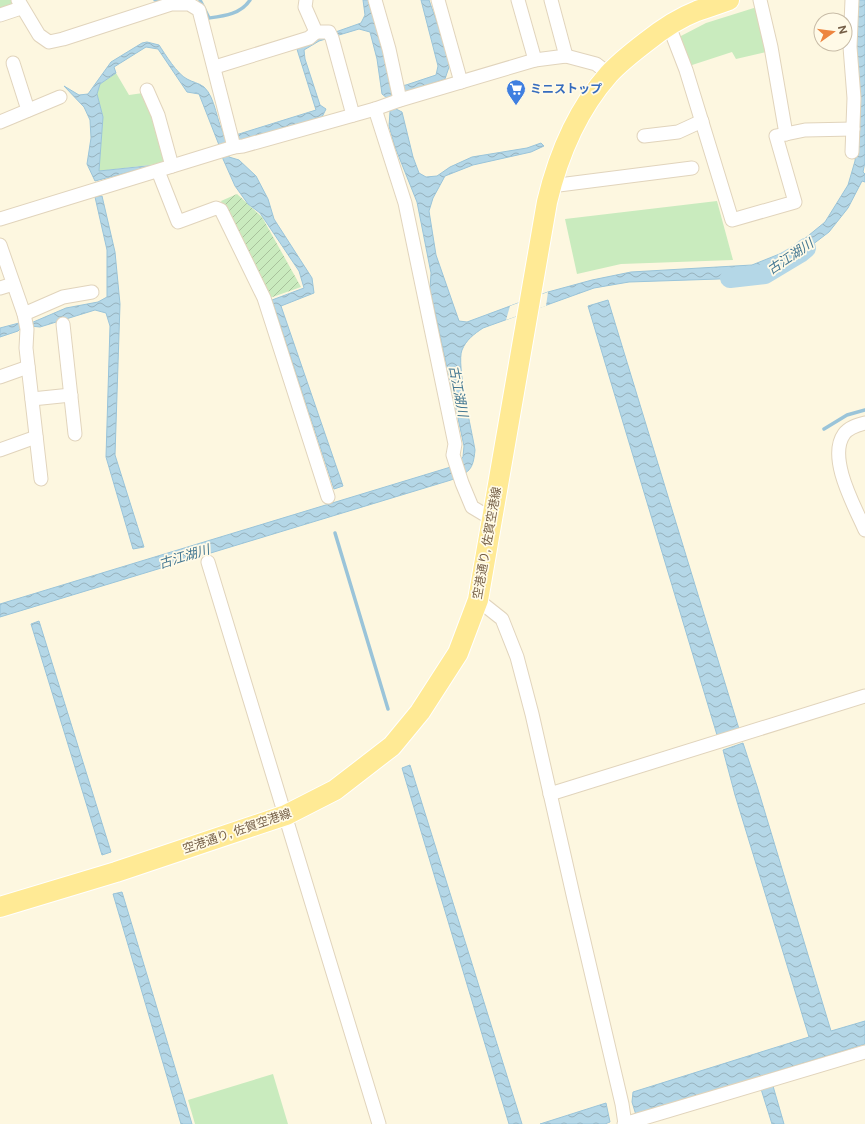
<svg xmlns="http://www.w3.org/2000/svg" width="865" height="1124" font-family="'Public Sans','Noto Sans JP',sans-serif">
<defs>
<pattern id="garden-furrows" width="10" height="10" patternUnits="userSpaceOnUse"><rect width="10" height="10" fill="#c9ebbe"/><path d="M-1 1l2-2M0 10L10 0M9 11l2-2" fill="none" stroke="#a8c29c"/></pattern>
<pattern id="water-waves" width="16" height="10" patternUnits="userSpaceOnUse"><rect width="16" height="10" fill="#b4d7e7"/><path d="M0 5q4-4 8 0t8 0" fill="none" stroke="#97b2bd"/></pattern>
</defs>
<rect width="100%" height="100%" fill="#fdf7e0"/>
<g fill="#c9ebbe">
<path d="M 0,0 L 14,0 L 16,5 L 0,12 Z"/>
<path d="M 757,7 L 766,52 L 736,59 L 732,52 L 689,66 L 679,37 L 706,23 Z"/>
<path d="M 116,73 L 129,95 L 143,93 L 153,114 L 167,163 L 99,171 L 103,117 L 97,94 L 100,84 Z"/>
<path d="M 717,201 L 733,260 L 621,264 L 577,274 L 565,219 Z"/>
<path d="M 273,1074 L 288,1124 L 195,1124 L 188,1100 Z"/>
</g>
<path fill="url(#garden-furrows)" d="M 237,194 L 262,217 L 301,287 L 267,299 L 221,201 Z"/>
<g fill="url(#water-waves)" stroke="#9ac4d9">
<path d="M 363,0 L 369,0 L 376,23 L 392,88 L 406,85 L 436,75 L 438,66 L 421,0 L 429,0 L 446,48 L 450,64 L 445,79 L 393,96 L 396,109 L 402,112 L 413,157 L 419,173 L 426,177 L 437,176 L 450,167 L 472,157 L 527,148 L 541,143 L 544,146 L 531,152 L 473,165 L 445,176 L 433,198 L 429,211 L 436,255 L 459,321 L 467,322 L 548,292 L 592,280 L 631,272 L 752,265 L 792,249 L 825,222 L 848,185 L 855,161 L 859,110 L 855,60 L 858,0 L 865,0 L 865,162 L 863,172 L 865,174 L 865,182 L 862,181 L 848,208 L 829,232 L 795,258 L 749,278 L 629,282 L 594,288 L 483,328 C 474,334 466,340 462,350 C 456,364 472,432 475,450 C 473,471 469,472 451,480 L 0,617 L 0,604 L 454,466 L 463,457 L 464,446 L 430,289 L 431,273 L 417,202 L 395,147 L 389,126 L 390,112 L 387,98 L 382,94 L 377,59 L 370,32 L 359,29 L 319,41 L 304,50 L 305,59 L 320,105 L 326,109 L 322,117 L 243,140 L 237,139 L 226,145 L 229,157 L 239,160 L 256,176 L 268,199 L 274,219 L 312,278 L 314,293 L 281,306 L 343,486 L 334,489 L 272,300 L 304,288 L 299,271 L 260,213 L 248,204 L 235,186 L 223,159 L 219,145 L 199,94 L 187,92 L 158,49 L 146,47 L 114,67 L 116,73 L 100,84 L 97,94 L 103,117 L 99,171 L 156,165 L 95,181 L 87,164 L 91,138 L 90,120 L 84,107 L 64,86 L 79,95 L 88,94 L 111,62 L 142,43 L 147,42 L 159,45 C 165,54 177,74 187,79 C 192,82 199,83 204,87 C 216,98 216,122 225,136 L 239,134 L 316,110 L 296,46 L 361,23 L 365,15 Z"/>
<path d="M 98,196 L 102,196 L 115,252 L 120,304 L 115,455 L 144,547 L 133,549 L 106,457 L 110,326 L 106,313 L 95,310 L 40,327 L 30,326 L 21,328 L 18,331 L 0,337 L 0,328 L 19,323 L 31,323 L 66,308 L 98,302 L 107,297 L 107,250 L 95,197 Z"/>
<path d="M 608,300 L 739,729 L 717,735 L 588,306 Z"/>
<path d="M 39,621 L 111,852 L 102,855 L 31,624 Z"/>
<path d="M 743,743 L 757,786 L 831,1031 L 865,1021 L 865,1044 L 636,1115 L 632,1102 L 633,1092 L 809,1037 L 735,795 L 723,750 Z"/>
<path d="M 410,765 L 522,1124 L 509,1124 L 402,768 Z"/>
<path d="M 122,892 L 192,1124 L 181,1124 L 113,894 Z"/>
<path d="M 773,1086 L 784,1124 L 772,1124 L 761,1089 Z"/>
<path d="M 606,1103 L 610,1122 L 605,1124 L 540,1124 Z"/>
</g>
<path fill="#fdf7e0" d="M 548,292 L 546,306 L 506,320 L 510,306 Z"/>
<g fill="none" stroke-linecap="round" stroke-linejoin="round">
<g stroke="#9ac4d9" stroke-width="3.5">
<path d="M 155,0 L 159,0"/>
<path d="M 200,0 L 209,18 C 224,16 241,14 250,0"/>
<path d="M 824,429 L 847,415 L 865,410"/>
<path d="M 335,533 L 388,709"/>
</g>
<path stroke="#b4d7e7" stroke-width="20" d="M 730,278 L 765,274 L 800,253 L 806,248"/>
<defs>
<g id="street">
<path d="M 18,0 L 39,35 L 49,42 L 63,39 L 171,4 L 189,4 L 199,10 L 234,147"/>
<path d="M 306,0 L 305,7 L 316,32 L 329,32 L 332,38 L 353,115"/>
<path d="M 375,0 L 389,49 L 400,100"/>
<path d="M 438,0 L 461,82"/>
<path d="M 518,0 L 535,60"/>
<path d="M 551,0 L 566,56"/>
<path d="M 760,0 L 771,47 L 786,134"/>
<path d="M 852,0 L 850,47 L 854,98 L 852,152"/>
<path d="M 0,15 L 21,8"/>
<path d="M 669,26 L 686,70 L 732,220 L 795,202 L 776,136 L 805,130 L 853,129"/>
<path d="M 13,63 L 28,110"/>
<path d="M 215,67 L 309,38 L 316,32"/>
<path d="M 147,90 L 158,115 L 172,166"/>
<path d="M 375,109 L 405,203 L 455,444 L 453,455 L 462,483 L 472,507 L 492,519"/>
<path d="M 0,122 L 60,97"/>
<path d="M 644,136 L 678,132 L 702,121"/>
<path d="M 158,171 L 178,222 L 216,208 L 221,210 L 264,298 L 328,497"/>
<path d="M 551,186 L 692,168"/>
<path d="M 0,219 L 234,147 L 243,146 L 375,109 L 400,100 L 535,60 L 566,56 L 596,64 L 609,74"/>
<path d="M 0,245 L 24,314 L 27,329 L 26,348 L 41,479"/>
<path d="M 0,288 L 13,284"/>
<path d="M 24,314 L 63,297 L 92,292"/>
<path d="M 63,324 L 75,434"/>
<path d="M 0,377 L 28,367"/>
<path d="M 32,399 L 71,395"/>
<path d="M 865,423 C 858,425 849,427 844,434 C 827,458 855,507 865,530"/>
<path d="M 0,450 L 36,437"/>
<path d="M 208,562 L 379,1124"/>
<path d="M 478,600 L 502,619 L 517,657 L 532,714 L 574,899 L 622,1104 L 625,1124"/>
<path d="M 550,794 L 865,696"/>
<path d="M 624,1124 L 865,1052"/>
</g>
<path id="primary" d="M 0,907 L 116,872 L 286,815 L 335,790 L 392,746 L 420,712 L 458,653 L 478,600 L 547,202 C 558,156 577,110 609,74 C 620,62 633,52 646,42 C 661,30 679,18 697,11 C 708,7 719,4 729,0"/>
</defs>
<use href="#street" stroke="#e1d4bc" stroke-width="15"/>
<use href="#primary" stroke="#fff" stroke-width="22"/>
<use href="#street" stroke="#fff" stroke-width="13"/>
<use href="#primary" stroke="#ffea95" stroke-width="20"/>
</g>
<defs>
<symbol id="supermarket-pin" viewBox="-11 -11 22 30"><path d="M0 17L-7.5 6A9.5 9.5 0 1 1 7.5 6Z" fill="#3f7fe0" stroke="#fffae7"/><path d="M-6-5.5h2.5l.6 2H6L4.5 2H-2.5L-4.4-4H-6ZM-1.5 3.2a1.3 1.3 0 1 0 .1 0ZM3 3.2a1.3 1.3 0 1 0 .1 0Z" fill="#fff"/></symbol>
</defs>
<g fill-rule="evenodd">
<use href="#supermarket-pin" x="505" y="78" width="22" height="30"/>
</g>
<g text-anchor="middle" stroke-width="3.5" stroke-linejoin="round" paint-order="stroke">
<g font-size="12" font-weight="bold" fill="#366cbe" stroke="#fffae7" text-anchor="start">
<text x="530" y="93">ミニストップ</text>
</g>
<g font-size="12" fill="#755f47" stroke="#fffae7">
<text transform="translate(487 543) rotate(-80)" y="4">空港通り, 佐賀空港線</text>
<text transform="translate(237 831) rotate(-19)" y="4">空港通り, 佐賀空港線</text>
</g>
<g font-size="13" font-style="italic" fill="#427691" stroke="#fffae7">
<text transform="translate(790 256) rotate(-34)" y="5">古江湖川</text>
<text transform="translate(459 391) rotate(79)" y="5">古江湖川</text>
<text transform="translate(184 556) rotate(-17)" y="5">古江湖川</text>
</g>
</g>
<g transform="translate(833 32) rotate(76)"><circle r="19" fill="#fffae7" stroke="#c8bca7"/>
<path d="M0-3L7 15L0 10L-7 15Z" fill="#ed853f"/>
<text y="-6" font-size="11" font-weight="bold" text-anchor="middle" fill="#755f47">N</text>
</g>
</svg>
